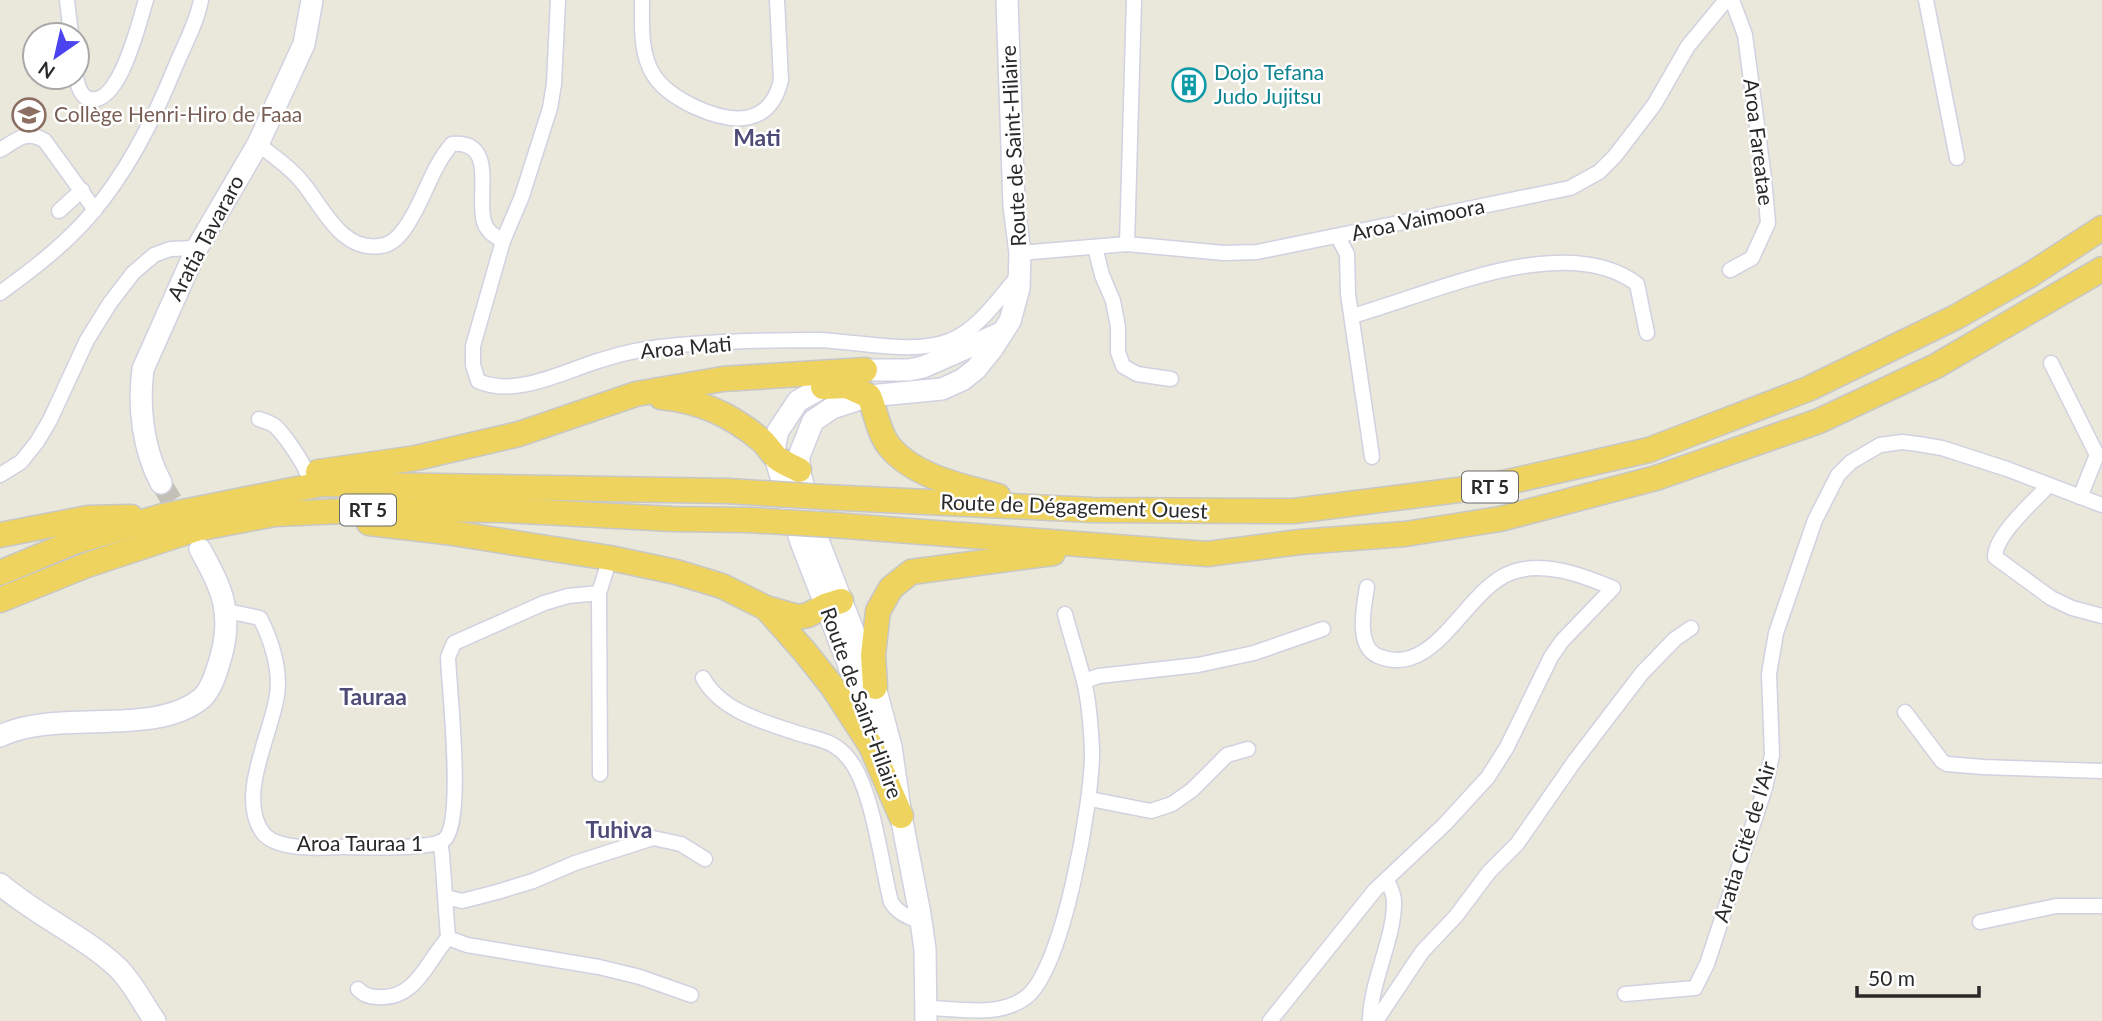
<svg xmlns="http://www.w3.org/2000/svg" width="2102" height="1021" font-family="Lato,sans-serif">
<rect width="100%" height="100%" fill="#eae7db"/>
<g fill="none" stroke-linecap="round" stroke-linejoin="round">
<path stroke="#c3c1b7" stroke-width="21" stroke-dasharray="21 10" stroke-linecap="butt" d="M 161,483 L 187,526"/>
<defs>
<g id="minor">
<path d="M 67,0 L 71,35"/>
<path d="M 642,0 C 642,24 640,53 653,74 C 662,89 680,100 695,107 C 732,124 770,127 781,80 L 777,0"/>
<path d="M 1926,0 L 1957,158"/>
<path d="M 76,77 C 78,85 80,97 90,99 C 120,105 139,22 146,0"/>
<path d="M 258,144 C 273,156 290,167 302,182 C 323,207 341,252 380,246 C 391,245 399,237 405,228 C 424,202 430,169 452,144 C 498,140 476,196 484,222 C 487,232 495,236 503,241 L 473,346 L 473,365 L 478,381 C 516,398 564,371 601,360 C 625,352 653,347 679,345 C 724,341 772,340 817,340 C 856,341 912,355 949,341 C 978,330 999,298 1018,276"/>
<path d="M 0,150 C 17,140 26,129 45,141 L 95,210"/>
<path d="M 59,211 L 82,190"/>
<path d="M 1338,237 L 1347,254 L 1348,294 L 1372,457"/>
<path d="M 503,241 L 522,196 L 550,108 L 554,84 L 558,0"/>
<path d="M 1127,244 L 1134,0"/>
<path d="M 1095,247 L 1102,275 L 1113,301 L 1118,327 L 1118,352 L 1123,366 L 1137,374 L 1171,379"/>
<path d="M 1020,253 L 1127,244 L 1224,253 L 1257,252 L 1570,188 L 1599,172 L 1615,156 L 1654,105 L 1688,46 L 1726,0"/>
<path d="M 1730,270 L 1752,258 L 1768,223 L 1764,178 L 1745,35 L 1732,0"/>
<path d="M 0,293 C 33,269 66,244 92,213 C 129,170 155,117 176,65 C 185,44 197,22 201,0"/>
<path d="M 1352,316 C 1430,295 1564,229 1637,284 L 1647,333"/>
<path d="M 2051,363 L 2097,455 L 2080,497"/>
<path d="M 259,419 C 265,421 271,423 275,426 C 284,434 303,462 307,473"/>
<path d="M 0,475 L 21,462 L 37,442 L 50,420 L 87,340 L 110,303 L 133,273 L 154,255 L 170,249 L 197,248"/>
<path d="M 2049,485 C 2034,501 1995,535 1995,557 L 2051,598 L 2072,608 L 2102,616"/>
<path d="M 227,611 L 260,618 C 271,639 281,670 277,695 C 272,733 236,797 263,833 C 277,851 324,848 344,847 C 364,847 431,850 444,840 C 465,823 449,688 448,657 L 454,643 L 544,603 L 568,596 L 599,593"/>
<path d="M 703,678 C 721,711 764,722 797,733 C 819,740 834,740 849,759 C 873,789 881,864 891,902 C 898,914 909,917 921,922"/>
<path d="M 1084,681 L 1099,676 L 1198,665 L 1254,653 L 1323,629"/>
<path d="M 1905,712 L 1942,761 L 1947,764 L 1983,767 L 2102,771"/>
<path d="M 600,774 L 599,593 L 610,558"/>
<path d="M 1090,799 L 1151,811 L 1172,804 L 1192,790 L 1227,755 L 1248,749"/>
<path d="M 446,897 L 462,901 L 497,892 L 533,881 L 575,863 L 653,838 L 681,844 L 705,859"/>
<path d="M 1980,922 L 2056,906 L 2102,906"/>
<path d="M 448,938 L 467,945 L 599,967 L 640,977 L 691,995"/>
<path d="M 358,989 C 363,995 370,997 378,997 C 416,1000 427,961 448,938 L 442,854 L 440,842"/>
<path d="M 1625,994 L 1695,988 L 1707,964 L 1765,788 L 1772,755 L 1769,674 L 1776,633 L 1815,520 L 1838,475 L 1851,462 L 1880,445 L 1902,442 L 1918,444 L 1942,448 L 2007,469 L 2102,505"/>
<path d="M 926,1008 C 959,1008 997,1018 1025,998 C 1064,970 1093,797 1092,750 C 1091,728 1089,702 1084,681 C 1078,658 1071,637 1065,614"/>
<path d="M 1270,1021 L 1375,890 L 1445,824 L 1488,777 L 1507,747 L 1551,657 L 1562,641 L 1613,588 C 1582,575 1543,560 1510,573 C 1464,591 1435,680 1378,656 C 1355,646 1364,607 1367,587"/>
<path d="M 1370,1021 C 1370,983 1395,937 1394,901 C 1394,894 1390,887 1387,880"/>
<path d="M 1376,1021 L 1422,952 L 1456,916 L 1489,872 L 1517,844 L 1574,762 L 1642,673 L 1675,639 L 1691,628"/>
</g>
<g id="secondary">
<path d="M 161,483 C 143,449 138,407 143,369 L 197,248 L 258,144 L 304,44 L 312,0"/>
<path d="M 874,730 L 801,542 L 775,457 L 775,444 L 778,431 L 798,401 L 823,387 L 865,370 L 909,370 L 923,367 L 1003,332"/>
<path d="M 0,736 C 59,708 154,738 202,698 C 212,688 216,673 220,660 C 234,613 222,589 200,549"/>
<path d="M 0,884 C 36,915 82,935 117,967 C 132,981 143,1004 155,1021"/>
<path d="M 926,1021 L 925,949 L 920,914 L 901,816 L 891,747 L 875,687 L 819,543 L 799,470 L 799,456 L 813,421 L 832,408 L 869,396 L 942,389 L 962,380 L 976,369 L 992,349 L 1010,321 L 1019,288 L 1020,253 L 1014,206 L 1007,0"/>
</g>
<g id="trunk">
<path d="M 823,387 L 847,386 L 869,396 C 876,412 878,432 889,446 C 914,477 962,486 998,496"/>
<path d="M 661,397 C 700,401 730,414 761,440 C 767,445 770,451 775,456 C 780,462 792,466 799,470"/>
<path d="M 318,472 L 416,458 L 519,434 L 636,394 L 723,379 L 865,370"/>
<path d="M 823,497 L 1093,510 L 1294,511 L 1490,486 L 1649,450 L 1808,389 L 1956,317 L 2030,275 L 2102,228"/>
<path d="M 369,523 L 446,532 L 610,558 L 676,572 L 722,586 L 766,608 L 805,652 L 832,686 L 871,746 L 901,816"/>
<path d="M 833,525 L 1207,554 L 1300,542 L 1405,534 L 1500,519 L 1656,478 L 1819,421 L 1936,366 L 2102,269"/>
<path d="M 0,535 L 88,518 L 131,517"/>
<path d="M 0,573 L 74,542 L 163,516 L 322,484 L 728,491"/>
<path d="M 0,600 L 87,565 L 196,529 L 275,514 L 389,509 L 503,510 L 673,519 L 749,520"/>
<path d="M 766,608 L 798,617 L 808,615 L 825,606 L 841,601"/>
<path d="M 875,687 L 873,655 L 878,611 L 891,588 L 911,572 L 1053,553"/>
</g>
</defs>
<use href="#minor" stroke="#d1d1e1" stroke-width="17"/>
<use href="#secondary" stroke="#d1d1e1" stroke-width="24"/>
<use href="#trunk" stroke="#c7c7c7" stroke-width="27"/>
<use href="#minor" stroke="#fff" stroke-width="14"/>
<use href="#secondary" stroke="#fff" stroke-width="21"/>
<use href="#trunk" stroke="#eed45f" stroke-width="24"/>
<defs>
<g id="trunk-bridge">
<path d="M 728,491 L 823,497"/>
<path d="M 749,520 L 833,525"/>
</g>
</defs>
<use href="#trunk-bridge" stroke="#c7c7c7" stroke-width="27" stroke-linecap="butt"/>
<use href="#trunk-bridge" stroke="#eed45f" stroke-width="24"/>
</g>
<defs>
<symbol id="building-ring" viewBox="-11 -11 22 22"><circle r="9.5" fill="#fff" stroke="#0f9aa8" stroke-width="1.5"/><path d="M-4-6H4V6H1V3H-1V6H-4ZM-2.5-4.3h1.7v1.8h-1.7ZM.8-4.3h1.7v1.8H.8ZM-2.5-1h1.7V.8h-1.7ZM.8-1h1.7V.8H.8Z" fill="#0f9aa8"/></symbol>
<symbol id="school-ring" viewBox="-11 -11 22 22"><circle r="9.5" fill="#fff" stroke="#8d6e63" stroke-width="1.5"/><path d="M0-5L7-2L0 1L-7-2ZM-4 1L0 2.5L4 1V4Q0 6-4 4Z" fill="#8d6e63"/></symbol>
</defs>
<g fill-rule="evenodd">
<use href="#building-ring" x="1170" y="66" width="38" height="38"/>
<use href="#school-ring" x="10" y="96" width="38" height="38"/>
</g>
<g text-anchor="middle" stroke-width="5" stroke-linejoin="round" paint-order="stroke">
<g fill="#fff" stroke="#696969" stroke-width="2">
<rect x="1462" y="471.5" width="56" height="31" rx="5"/>
<rect x="340" y="494.5" width="56" height="31" rx="5"/>
</g>
<g font-size="19" font-weight="bold" fill="#292929">
<text x="1490" y="494">RT 5</text>
<text x="368" y="517">RT 5</text>
</g>
<g font-size="21" fill="#0d838f" stroke="#fff" text-anchor="start">
<text x="1214" y="80">Dojo Tefana<tspan x="1214" dy="24">Judo Jujitsu</tspan></text>
</g>
<g font-size="21" fill="#785e54" stroke="#fff" text-anchor="start">
<text x="54" y="122">Collège Henri-Hiro de Faaa</text>
</g>
<g font-size="21" fill="#292929" stroke="#fff">
<text transform="translate(1758 142) rotate(83)" y="7">Aroa Fareatae</text>
<text transform="translate(1014 146) rotate(-93)" y="7">Route de Saint-Hilaire</text>
<text transform="translate(1418 220) rotate(-12)" y="7">Aroa Vaimoora</text>
<text transform="translate(206 238) rotate(-62)" y="7">Aratia Tavararo</text>
<text transform="translate(686 348) rotate(-5)" y="7">Aroa Mati</text>
<text transform="translate(1074 507) rotate(2)" y="7">Route de Dégagement Ouest</text>
<text transform="translate(861 703) rotate(70)" y="7">Route de Saint-Hilaire</text>
<text transform="translate(1745 842) rotate(-73)" y="7">Aratia Cité de l'Air</text>
<text x="360" y="851">Aroa Tauraa 1</text>
</g>
<g font-size="23" font-weight="bold" fill="#4e4c77" stroke="#fff">
<text x="757" y="146">Mati</text>
<text x="373" y="705">Tauraa</text>
<text x="619" y="838">Tuhiva</text>
</g>
</g>
<g transform="translate(56 56) rotate(214)"><circle r="33" fill="#ffffff" stroke="#a9a9a9" stroke-width="2"/>
<path d="M0-5L12 26L0 18L-12 26Z" fill="#4a43ef"/>
<text y="-10" font-size="19" font-weight="bold" text-anchor="middle" fill="#292929">N</text>
</g>
<path d="M1857 986v10h122v-10" fill="none" stroke="#292929" stroke-width="3.5"/>
<text x="1868" y="986" font-size="21" fill="#292929" stroke="#ffffff" stroke-width="5" paint-order="stroke">50 m</text>
</svg>
